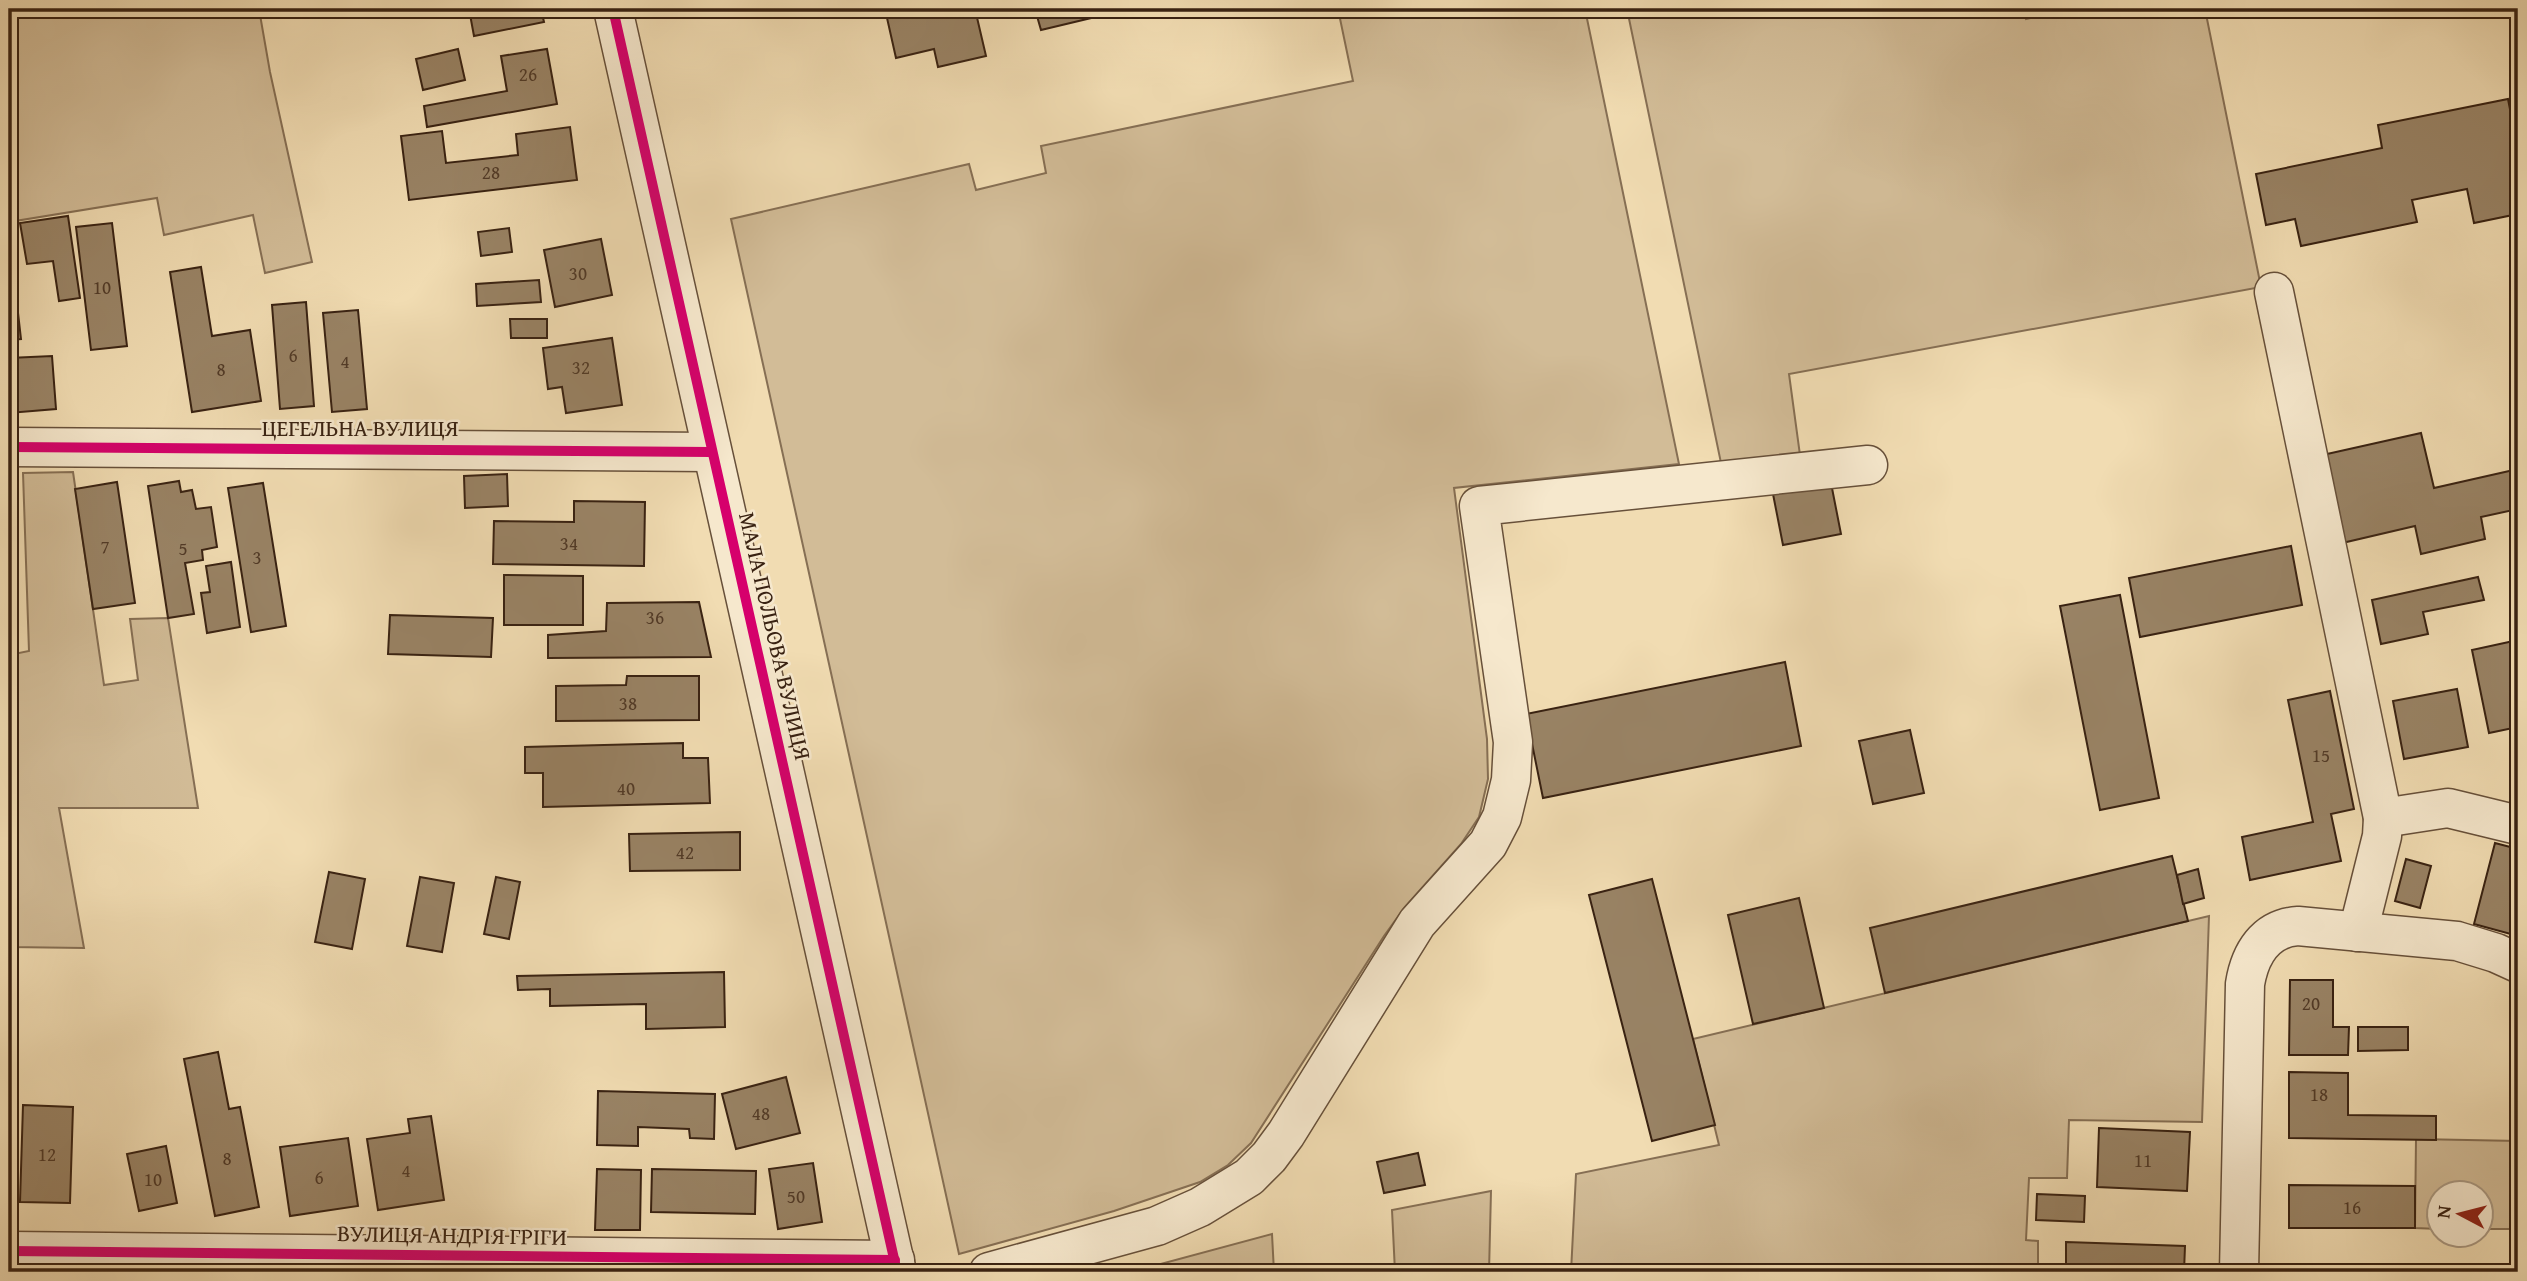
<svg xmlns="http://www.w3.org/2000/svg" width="2527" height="1281" font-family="'Gentium Book Plus',serif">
<rect width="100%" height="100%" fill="#f1dcb2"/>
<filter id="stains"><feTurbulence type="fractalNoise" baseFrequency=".00286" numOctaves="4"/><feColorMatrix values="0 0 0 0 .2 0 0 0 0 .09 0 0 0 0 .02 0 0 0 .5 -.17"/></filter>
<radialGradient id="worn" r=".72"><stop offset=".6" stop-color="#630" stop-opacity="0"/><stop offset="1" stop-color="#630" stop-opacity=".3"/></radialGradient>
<g fill="#d2bc97" stroke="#866f54" stroke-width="2">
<path d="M 9,9 L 259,9 L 270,72 L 312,262 L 265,273 L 253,215 L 164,235 L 157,198 L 15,221 L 9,171 Z"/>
<path d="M 1338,9 L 1585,9 L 1679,464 L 1454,488 L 1487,739 L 1488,779 L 1479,817 L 1461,844 L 1405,907 L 1384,936 L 1251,1143 L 1228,1165 L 1200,1182 L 1114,1211 L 959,1254 L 731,219 L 969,164 L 976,190 L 1046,173 L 1041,146 L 1353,81 Z"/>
<path d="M 1627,9 L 2023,9 L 2026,19 L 2071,9 L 2205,9 L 2261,287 L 1789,374 L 1800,455 L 1721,463 Z"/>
<path d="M 73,472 L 104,685 L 138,680 L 130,619 L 168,618 L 198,808 L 59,808 L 84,948 L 9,947 L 9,655 L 29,651 L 23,473 Z"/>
<path d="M 2209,916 L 2202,1122 L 2069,1120 L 2067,1178 L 2029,1178 L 2026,1240 L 2038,1241 L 2038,1272 L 1571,1272 L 1576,1174 L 1719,1145 L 1693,1039 Z"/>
<path d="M 2416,1139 L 2518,1141 L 2518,1229 L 2482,1229 L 2482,1194 L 2440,1194 L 2439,1229 L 2415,1228 Z"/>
<path d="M 1491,1191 L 1489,1272 L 1395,1272 L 1392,1210 Z"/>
<path d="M 1272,1234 L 1274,1272 L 1131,1272 Z"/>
</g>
<g fill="#998365" stroke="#392212" stroke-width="2">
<path d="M 469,9 L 541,9 L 544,22 L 474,36 Z"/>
<path d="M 885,9 L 975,9 L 986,56 L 938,67 L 934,49 L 896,58 Z"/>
<path d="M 1035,9 L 1129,9 L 1041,30 Z"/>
<path d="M 458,49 L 465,80 L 423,90 L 416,59 Z"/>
<path d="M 547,49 L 557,104 L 427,127 L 424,106 L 507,91 L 501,56 Z"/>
<path d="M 2508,99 L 2518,150 L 2518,235 L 2513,215 L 2474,223 L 2467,189 L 2412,200 L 2417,222 L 2301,246 L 2295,219 L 2266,225 L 2256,174 L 2382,148 L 2378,125 Z"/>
<path d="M 570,127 L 577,180 L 409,200 L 401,136 L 442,131 L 446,163 L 518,155 L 516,134 Z"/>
<path d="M 68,216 L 80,298 L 59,301 L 53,261 L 27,264 L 20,223 Z"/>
<path d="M 112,223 L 127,346 L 91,350 L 76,227 Z"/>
<path d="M 509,228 L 512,252 L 481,256 L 478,232 Z"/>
<path d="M 9,234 L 21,339 L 9,340 Z"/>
<path d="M 601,239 L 612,295 L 555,307 L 544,250 Z"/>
<path d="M 201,267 L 212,336 L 250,330 L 261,401 L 192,412 L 170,272 Z"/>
<path d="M 539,280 L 541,302 L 477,306 L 476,284 Z"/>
<path d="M 306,302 L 314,406 L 280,409 L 272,305 Z"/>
<path d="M 358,310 L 367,409 L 332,412 L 323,313 Z"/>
<path d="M 510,319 L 547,319 L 547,338 L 511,338 Z"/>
<path d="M 612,338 L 622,405 L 566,413 L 562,387 L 548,389 L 543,348 Z"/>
<path d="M 52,356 L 56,409 L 9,413 L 9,358 Z"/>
<path d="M 2421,433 L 2434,488 L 2518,469 L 2518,509 L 2481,517 L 2485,539 L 2421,554 L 2415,526 L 2338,544 L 2318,456 Z"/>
<path d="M 507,474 L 508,506 L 465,508 L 464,476 Z"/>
<path d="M 179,481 L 181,492 L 192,490 L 196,509 L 211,507 L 217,547 L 202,550 L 203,560 L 185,563 L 194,614 L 168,618 L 148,486 Z"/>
<path d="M 117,482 L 135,603 L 93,609 L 75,489 Z"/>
<path d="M 263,483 L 286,626 L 251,632 L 228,488 Z"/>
<path d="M 1831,483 L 1841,534 L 1783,545 L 1773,494 Z"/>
<path d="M 574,501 L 645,502 L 644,566 L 493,564 L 494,521 L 574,522 Z"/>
<path d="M 2291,546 L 2302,605 L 2140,637 L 2129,578 Z"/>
<path d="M 231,562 L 240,627 L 207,633 L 201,593 L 210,592 L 206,566 Z"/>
<path d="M 504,575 L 583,576 L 583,625 L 504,625 Z"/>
<path d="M 2478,577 L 2484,600 L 2423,612 L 2428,634 L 2381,644 L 2372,600 Z"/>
<path d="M 2120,595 L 2159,798 L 2100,810 L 2060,606 Z"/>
<path d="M 699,602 L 711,657 L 548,658 L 548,635 L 606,631 L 607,603 Z"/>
<path d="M 390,615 L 493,618 L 491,657 L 388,654 Z"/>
<path d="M 2518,640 L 2518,727 L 2489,733 L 2472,650 Z"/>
<path d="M 1785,662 L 1801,746 L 1543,798 L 1526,714 Z"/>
<path d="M 627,676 L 699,676 L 699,720 L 556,721 L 556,686 L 626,685 Z"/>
<path d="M 2457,689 L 2468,747 L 2404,759 L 2393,701 Z"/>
<path d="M 2330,691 L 2354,809 L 2331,814 L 2341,861 L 2250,880 L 2242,837 L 2313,822 L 2288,700 Z"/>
<path d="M 1910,730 L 1924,793 L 1873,804 L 1859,741 Z"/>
<path d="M 683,743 L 683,758 L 708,758 L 710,803 L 543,807 L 543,773 L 525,773 L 525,747 Z"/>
<path d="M 740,832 L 740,870 L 630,871 L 629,834 Z"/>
<path d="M 2495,843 L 2518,849 L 2518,936 L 2474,924 Z"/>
<path d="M 2172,856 L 2188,921 L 1885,993 L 1870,928 Z"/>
<path d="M 2406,859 L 2431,866 L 2420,908 L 2395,901 Z"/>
<path d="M 2198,869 L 2204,898 L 2183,904 L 2177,875 Z"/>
<path d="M 329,872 L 365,879 L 352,949 L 315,942 Z"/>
<path d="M 420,877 L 454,883 L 442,952 L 407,946 Z"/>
<path d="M 496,877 L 520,882 L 509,939 L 484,934 Z"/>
<path d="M 1652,879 L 1715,1125 L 1652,1141 L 1589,895 Z"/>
<path d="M 1799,898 L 1824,1008 L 1753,1024 L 1728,915 Z"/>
<path d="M 724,972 L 725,1027 L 646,1029 L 646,1004 L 550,1006 L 550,989 L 518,990 L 517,976 Z"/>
<path d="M 2290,980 L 2333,980 L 2333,1027 L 2349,1027 L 2348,1055 L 2289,1055 Z"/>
<path d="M 2358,1027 L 2408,1027 L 2408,1050 L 2358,1051 Z"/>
<path d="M 218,1052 L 229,1109 L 240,1107 L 259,1207 L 215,1216 L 184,1059 Z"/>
<path d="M 2289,1072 L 2348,1073 L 2348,1115 L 2436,1116 L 2436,1140 L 2289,1138 Z"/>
<path d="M 786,1077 L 800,1133 L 736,1149 L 722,1094 Z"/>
<path d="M 598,1091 L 715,1094 L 714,1139 L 690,1138 L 689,1129 L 638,1127 L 638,1146 L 597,1145 Z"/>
<path d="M 23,1105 L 73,1107 L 70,1203 L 20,1202 Z"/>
<path d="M 431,1116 L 444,1200 L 378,1210 L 367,1139 L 410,1133 L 408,1119 Z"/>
<path d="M 2099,1128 L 2190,1132 L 2187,1191 L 2097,1187 Z"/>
<path d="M 348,1138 L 358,1206 L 290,1216 L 280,1147 Z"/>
<path d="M 166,1146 L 177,1203 L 139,1211 L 127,1154 Z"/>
<path d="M 1418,1153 L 1425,1185 L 1384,1193 L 1377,1162 Z"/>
<path d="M 813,1163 L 822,1222 L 778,1229 L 769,1169 Z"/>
<path d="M 597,1169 L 641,1170 L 640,1230 L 595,1230 Z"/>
<path d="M 652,1169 L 756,1171 L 755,1214 L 651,1212 Z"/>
<path d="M 2289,1185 L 2415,1186 L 2415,1228 L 2289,1228 Z"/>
<path d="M 2037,1194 L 2085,1196 L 2084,1222 L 2036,1220 Z"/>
<path d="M 2066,1242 L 2185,1246 L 2184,1272 L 2066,1272 Z"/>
</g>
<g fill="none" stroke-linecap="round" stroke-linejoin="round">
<defs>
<g id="minor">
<path d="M 613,9 L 897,1272"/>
<path d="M 2274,292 L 2383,818 L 2382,836 L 2358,932"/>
<path d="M 9,447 L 711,452"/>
<path d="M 2383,818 L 2448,808 L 2518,825"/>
<path d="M 9,1251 L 895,1260"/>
<path d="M 989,1272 L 1157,1226 L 1200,1207 L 1249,1177 L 1269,1157 L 1286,1134 L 1417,923 L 1488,844 L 1502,817 L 1511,780 L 1513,742 L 1479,506 L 1868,465"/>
<path d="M 2239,1272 L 2245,984 C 2250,954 2265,928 2298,926 L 2457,941 L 2496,953 L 2518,963"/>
</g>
</defs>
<use href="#minor" stroke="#67503a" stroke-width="41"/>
<use href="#minor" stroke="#f6e8cd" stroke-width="38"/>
<defs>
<g id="cycleway">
<path d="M 613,9 L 897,1272"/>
<path d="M 9,447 L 711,452"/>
<path d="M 9,1251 L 895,1260"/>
</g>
</defs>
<use href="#cycleway" stroke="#f6e8cd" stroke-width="15"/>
<use href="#cycleway" stroke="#d6006c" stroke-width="10"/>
</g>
<g text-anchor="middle" stroke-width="5" stroke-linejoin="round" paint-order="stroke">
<g font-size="19" fill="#513a27">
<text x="528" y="81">26</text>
<text x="491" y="179">28</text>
<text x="578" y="280">30</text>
<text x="102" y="294">10</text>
<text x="293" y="362">6</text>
<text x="345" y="368">4</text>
<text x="581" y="374">32</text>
<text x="221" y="376">8</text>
<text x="569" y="550">34</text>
<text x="105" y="553">7</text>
<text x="183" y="555">5</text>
<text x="257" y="564">3</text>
<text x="655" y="624">36</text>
<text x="628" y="710">38</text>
<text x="2321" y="762">15</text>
<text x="626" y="795">40</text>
<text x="685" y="859">42</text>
<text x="2311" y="1010">20</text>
<text x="2319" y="1101">18</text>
<text x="761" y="1120">48</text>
<text x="47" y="1161">12</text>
<text x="227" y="1165">8</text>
<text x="2143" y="1167">11</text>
<text x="406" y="1177">4</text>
<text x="319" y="1184">6</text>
<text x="153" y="1186">10</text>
<text x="796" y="1203">50</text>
<text x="2352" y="1214">16</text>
</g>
<g font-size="23" fill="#392212" stroke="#f6e8cd">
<text x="360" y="436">ЦЕГЕЛЬНА ВУЛИЦЯ</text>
<text transform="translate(775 636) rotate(77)" y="8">МАЛА ПОЛЬОВА ВУЛИЦЯ</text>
<text transform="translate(452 1235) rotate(1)" y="8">ВУЛИЦЯ АНДРІЯ ГРІГИ</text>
</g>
</g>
<rect width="2527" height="1281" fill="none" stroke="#f1dcb2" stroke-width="35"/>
<rect x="10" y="10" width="2506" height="1260" fill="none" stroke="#392212" stroke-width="3.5"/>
<rect x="18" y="18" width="2492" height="1246" fill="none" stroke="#392212" stroke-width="2"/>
<g transform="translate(2460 1214) rotate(277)"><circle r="33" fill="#f6e8cd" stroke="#aa9982" stroke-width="2"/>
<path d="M0-5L12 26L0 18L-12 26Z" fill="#8f2418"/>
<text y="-10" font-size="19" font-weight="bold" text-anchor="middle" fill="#392212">N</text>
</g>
<rect width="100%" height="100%" filter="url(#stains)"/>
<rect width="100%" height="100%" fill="url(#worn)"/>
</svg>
